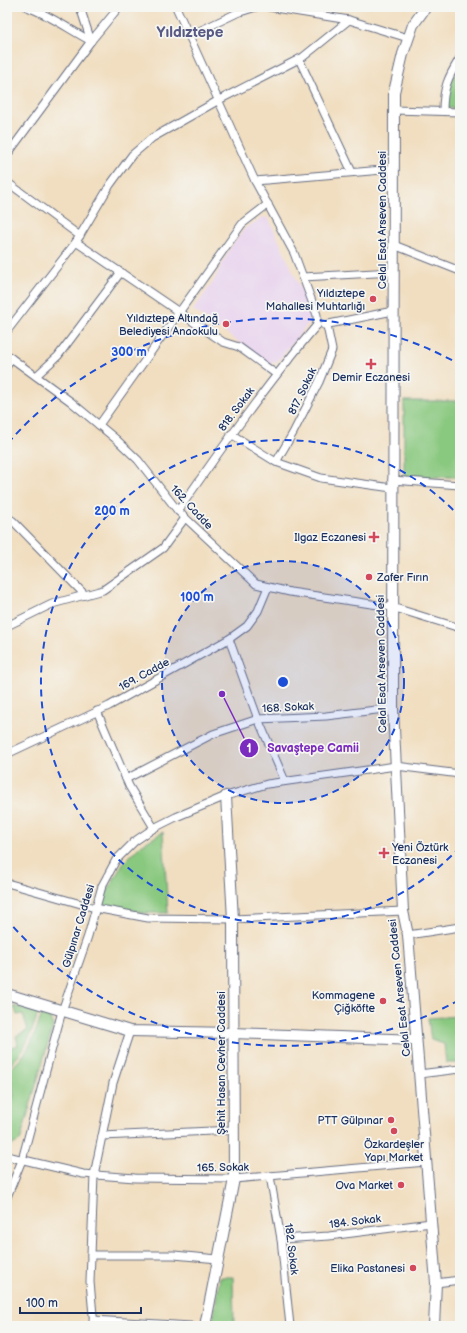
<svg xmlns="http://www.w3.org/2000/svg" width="467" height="1333" font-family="'Balsamiq Sans',sans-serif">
<rect width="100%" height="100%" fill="#f6f6f2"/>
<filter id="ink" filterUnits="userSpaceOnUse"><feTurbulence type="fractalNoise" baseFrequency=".025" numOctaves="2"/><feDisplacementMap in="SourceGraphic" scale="8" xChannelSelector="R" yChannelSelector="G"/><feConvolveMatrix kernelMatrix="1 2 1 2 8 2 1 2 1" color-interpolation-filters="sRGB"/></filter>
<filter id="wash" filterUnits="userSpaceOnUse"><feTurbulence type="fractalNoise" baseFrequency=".012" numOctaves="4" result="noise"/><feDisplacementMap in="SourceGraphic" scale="16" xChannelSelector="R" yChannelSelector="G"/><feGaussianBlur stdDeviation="0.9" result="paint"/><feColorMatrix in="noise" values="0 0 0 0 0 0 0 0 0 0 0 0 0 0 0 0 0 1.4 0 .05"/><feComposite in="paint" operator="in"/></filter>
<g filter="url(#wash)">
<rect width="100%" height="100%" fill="#f1dec0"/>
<path fill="#e8d2ee" d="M 268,217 L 312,313 L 309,323 L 277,362 L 270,364 L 193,310 L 213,282 L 230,248 L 244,229 L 260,219 Z"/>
<g fill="#89c87f" stroke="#527c6e">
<path d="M 460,67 L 460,109 L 447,108 C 447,92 449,80 460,67 Z"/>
<rect x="404" y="401" width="56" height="76"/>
<path d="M 163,832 L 168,913 L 144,913 L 105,905 L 102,901 L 123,863 L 141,845 Z"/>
<path d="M 14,1006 L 38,1013 C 31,1035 25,1052 7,1068 L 7,1048 L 18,1045 L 16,1036 L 28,1030 L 23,1014 L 17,1015 Z"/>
<path d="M 42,1014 L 49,1016 L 53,1026 L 20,1141 L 10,1146 L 7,1146 L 7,1102 L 11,1101 L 14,1095 L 11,1080 L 7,1077 L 7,1072 C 30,1052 32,1041 42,1014 Z"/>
<path d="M 460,1016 L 460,1063 L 446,1063 L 444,1044 L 431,1040 L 428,1018 Z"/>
<path d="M 220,1277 L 233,1277 L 234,1326 L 212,1326 Z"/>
</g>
</g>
<g filter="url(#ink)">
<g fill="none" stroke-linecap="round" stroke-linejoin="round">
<defs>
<g id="street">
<path d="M 27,7 C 50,15 70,30 91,41"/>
<path d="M 80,7 L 91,41"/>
<path d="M 176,7 L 255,181 L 294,253 L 317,315 L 317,325"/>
<path d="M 269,7 L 349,20"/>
<path d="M 189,36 L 237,13 L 256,7"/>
<path d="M 299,59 L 352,172"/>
<path d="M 394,110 L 460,112"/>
<path d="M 443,111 C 443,88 448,77 460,58"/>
<path d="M 7,155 L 91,41 L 119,7"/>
<path d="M 255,181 L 394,169"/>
<path d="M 7,182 L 80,236"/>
<path d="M 76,242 L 110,185 L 132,155 L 152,138 L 219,100 L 303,57 L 349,20 L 408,38"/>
<path d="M 394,245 L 460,271"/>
<path d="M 303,277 L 393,272"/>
<path d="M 324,325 L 393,311"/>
<path d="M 7,331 L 76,242 L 223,342 L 239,347 L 276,374"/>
<path d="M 7,355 L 70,401 L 117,440 L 138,460 L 178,511 L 256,584 L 290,592 L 392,607 L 460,628"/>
<path d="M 7,366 L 11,358"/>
<path d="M 36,376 L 58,356 L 121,272"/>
<path d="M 99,425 L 242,224 L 268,204"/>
<path d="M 231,434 L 276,462 L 321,478 L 392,488"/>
<path d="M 276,462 L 293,433 L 319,382 L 332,350 L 327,326"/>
<path d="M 392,480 L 460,485"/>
<path d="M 178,511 C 222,447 267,384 317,325"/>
<path d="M 7,517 L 13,521 L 85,595"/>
<path d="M 7,626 L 52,604 L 103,590 L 163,548 L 185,518"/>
<path d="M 229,639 L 258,719 L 285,781"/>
<path d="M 97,711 L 129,786 L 154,828"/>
<path d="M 7,754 L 109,706 L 229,639 L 247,626 L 258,611 L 268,587"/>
<path d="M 126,779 L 213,734 L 258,719 L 326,716 L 393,708"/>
<path d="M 7,883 L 95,908 L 148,918 L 233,919 L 403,911"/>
<path d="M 408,935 L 460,927"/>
<path d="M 419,1074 L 460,1069"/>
<path d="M 102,1136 L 234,1130"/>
<path d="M 7,1156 L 83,1174 L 135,1178 L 234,1179 L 426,1162"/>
<path d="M 270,1176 L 281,1239 L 290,1326"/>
<path d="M 7,1197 L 22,1160 L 62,1011 L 88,936 L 102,886 L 116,860 L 135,841 L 154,828 L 176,817 L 226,796 L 267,784 L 396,766 L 460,774"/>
<path d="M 281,1239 L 329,1236 L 431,1223"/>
<path d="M 91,1255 L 174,1255 L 218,1259"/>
<path d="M 436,1283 L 460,1280"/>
<path d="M 93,1320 L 191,1326"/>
<path d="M 94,1326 L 90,1282 L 94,1175 L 113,1083 L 130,1031"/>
</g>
<g id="secondary">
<path d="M 426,7 L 413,25 L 403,54 L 394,92 L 393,708 L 403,911 L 408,935 L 436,1283 L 434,1326"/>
<path d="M 7,994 L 130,1031 L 233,1033 L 416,1040"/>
<path d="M 205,1326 L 234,1179 L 233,919 L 226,796"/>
</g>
</defs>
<use href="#street" stroke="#666c80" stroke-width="9"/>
<use href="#secondary" stroke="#666c80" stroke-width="12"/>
<use href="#street" stroke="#fff" stroke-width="7"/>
<use href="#secondary" stroke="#fff" stroke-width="10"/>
</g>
</g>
<circle cx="283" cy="682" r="121" fill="#1d4ed8" fill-opacity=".12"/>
<g fill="none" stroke="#1d4ed8" stroke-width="2" stroke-dasharray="7 5">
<circle cx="283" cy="682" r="121"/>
<path d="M460 847A242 242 0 1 1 460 517"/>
<path d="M459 1000A364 364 0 0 1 8 921M8 443A364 364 0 0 1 459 364"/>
</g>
<g fill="#d1495b" stroke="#f6f6f2" stroke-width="1.5">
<circle cx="373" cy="299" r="4"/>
<circle cx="226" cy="324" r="4"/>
<path d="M369 358h4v4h4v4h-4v4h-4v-4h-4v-4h4z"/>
<path d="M372 531h4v4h4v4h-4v4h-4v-4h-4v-4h4z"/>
<circle cx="369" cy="577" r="4"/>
<path d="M382 847h4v4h4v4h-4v4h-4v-4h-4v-4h4z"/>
<circle cx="383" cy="1001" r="4"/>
<circle cx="391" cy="1120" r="4"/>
<circle cx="394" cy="1131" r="4"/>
<circle cx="401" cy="1185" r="4"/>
<circle cx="413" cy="1268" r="4"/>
</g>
<g text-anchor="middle" stroke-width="3.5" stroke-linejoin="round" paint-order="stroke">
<g font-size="11" fill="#1b2f5e" stroke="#f6f6f2">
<text transform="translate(382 220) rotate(-90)" y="4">Celal Esat Arseven Caddesi</text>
<text transform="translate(302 391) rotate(-64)" y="4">817. Sokak</text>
<text transform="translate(236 409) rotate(-53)" y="4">818. Sokak</text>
<text transform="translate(192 507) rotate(47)" y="4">162. Cadde</text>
<text transform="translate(381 664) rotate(-91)" y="4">Celal Esat Arseven Caddesi</text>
<text transform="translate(144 674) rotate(-29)" y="4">169. Cadde</text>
<text transform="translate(288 707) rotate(-3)" y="4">168. Sokak</text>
<text transform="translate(78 926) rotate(-73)" y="4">Gülpınar Caddesi</text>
<text transform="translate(399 988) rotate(-96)" y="4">Celal Esat Arseven Caddesi</text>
<text transform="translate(221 1063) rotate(-90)" y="4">Şehit Hasan Cevher Caddesi</text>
<text transform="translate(223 1167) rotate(-1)" y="4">165. Sokak</text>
<text transform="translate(355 1221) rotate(-7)" y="4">184. Sokak</text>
<text transform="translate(292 1249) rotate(83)" y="4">182. Sokak</text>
</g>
<g font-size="11" fill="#1b2f5e" stroke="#f6f6f2" text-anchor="end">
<text x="365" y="297">Yıldıztepe<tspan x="365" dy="13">Mahallesi Muhtarlığı</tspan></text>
<text x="218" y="322">Yıldıztepe Altındağ<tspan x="218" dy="13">Belediyesi Anaokulu</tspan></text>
<text x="371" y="381" text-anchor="middle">Demir Eczanesi</text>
<text x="366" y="541">Ilgaz Eczanesi</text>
<text x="377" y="581" text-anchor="start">Zafer Fırın</text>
<text x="392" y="851" text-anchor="start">Yeni Öztürk<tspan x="392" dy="13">Eczanesi</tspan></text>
<text x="375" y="999">Kommagene<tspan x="375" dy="13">Çiğköfte</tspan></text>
<text x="383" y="1124">PTT Gülpınar</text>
<text x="394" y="1148" text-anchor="middle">Özkardeşler<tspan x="394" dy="13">Yapı Market</tspan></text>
<text x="393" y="1189">Ova Market</text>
<text x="405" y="1272">Elika Pastanesi</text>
</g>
<g font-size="15" font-weight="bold" fill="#585a85" stroke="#f6f6f2">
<text x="190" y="37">Yıldıztepe</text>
</g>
</g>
<circle cx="283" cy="682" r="6" fill="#1d4ed8" stroke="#f6f6f2" stroke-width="2"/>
<g font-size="12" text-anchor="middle" font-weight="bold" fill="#1d4ed8" stroke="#f6f6f2" stroke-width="3.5" stroke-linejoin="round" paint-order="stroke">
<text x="129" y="356">300 m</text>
<text x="112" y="515">200 m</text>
<text x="197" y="601">100 m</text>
</g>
<path fill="none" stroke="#7b2cbf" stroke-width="1.5" d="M222 694L249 748"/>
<g fill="#7b2cbf" stroke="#f6f6f2" stroke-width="1.5">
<circle cx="222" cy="694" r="4"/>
<circle cx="249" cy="748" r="10"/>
</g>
<g font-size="12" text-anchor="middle" font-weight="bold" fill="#fff">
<text x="249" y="752">1</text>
</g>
<g font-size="12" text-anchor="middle" font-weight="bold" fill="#7b2cbf" stroke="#f6f6f2" stroke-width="3.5" stroke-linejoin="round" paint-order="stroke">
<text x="313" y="752">Savaştepe Camii</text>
</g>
<rect width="467" height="1333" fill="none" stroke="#f6f6f2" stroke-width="24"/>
<path d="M20 1307v6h121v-6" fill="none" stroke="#1b2f5e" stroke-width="2"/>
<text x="26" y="1307" font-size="12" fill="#1b2f5e" stroke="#f6f6f2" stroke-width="3" paint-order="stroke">100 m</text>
</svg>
